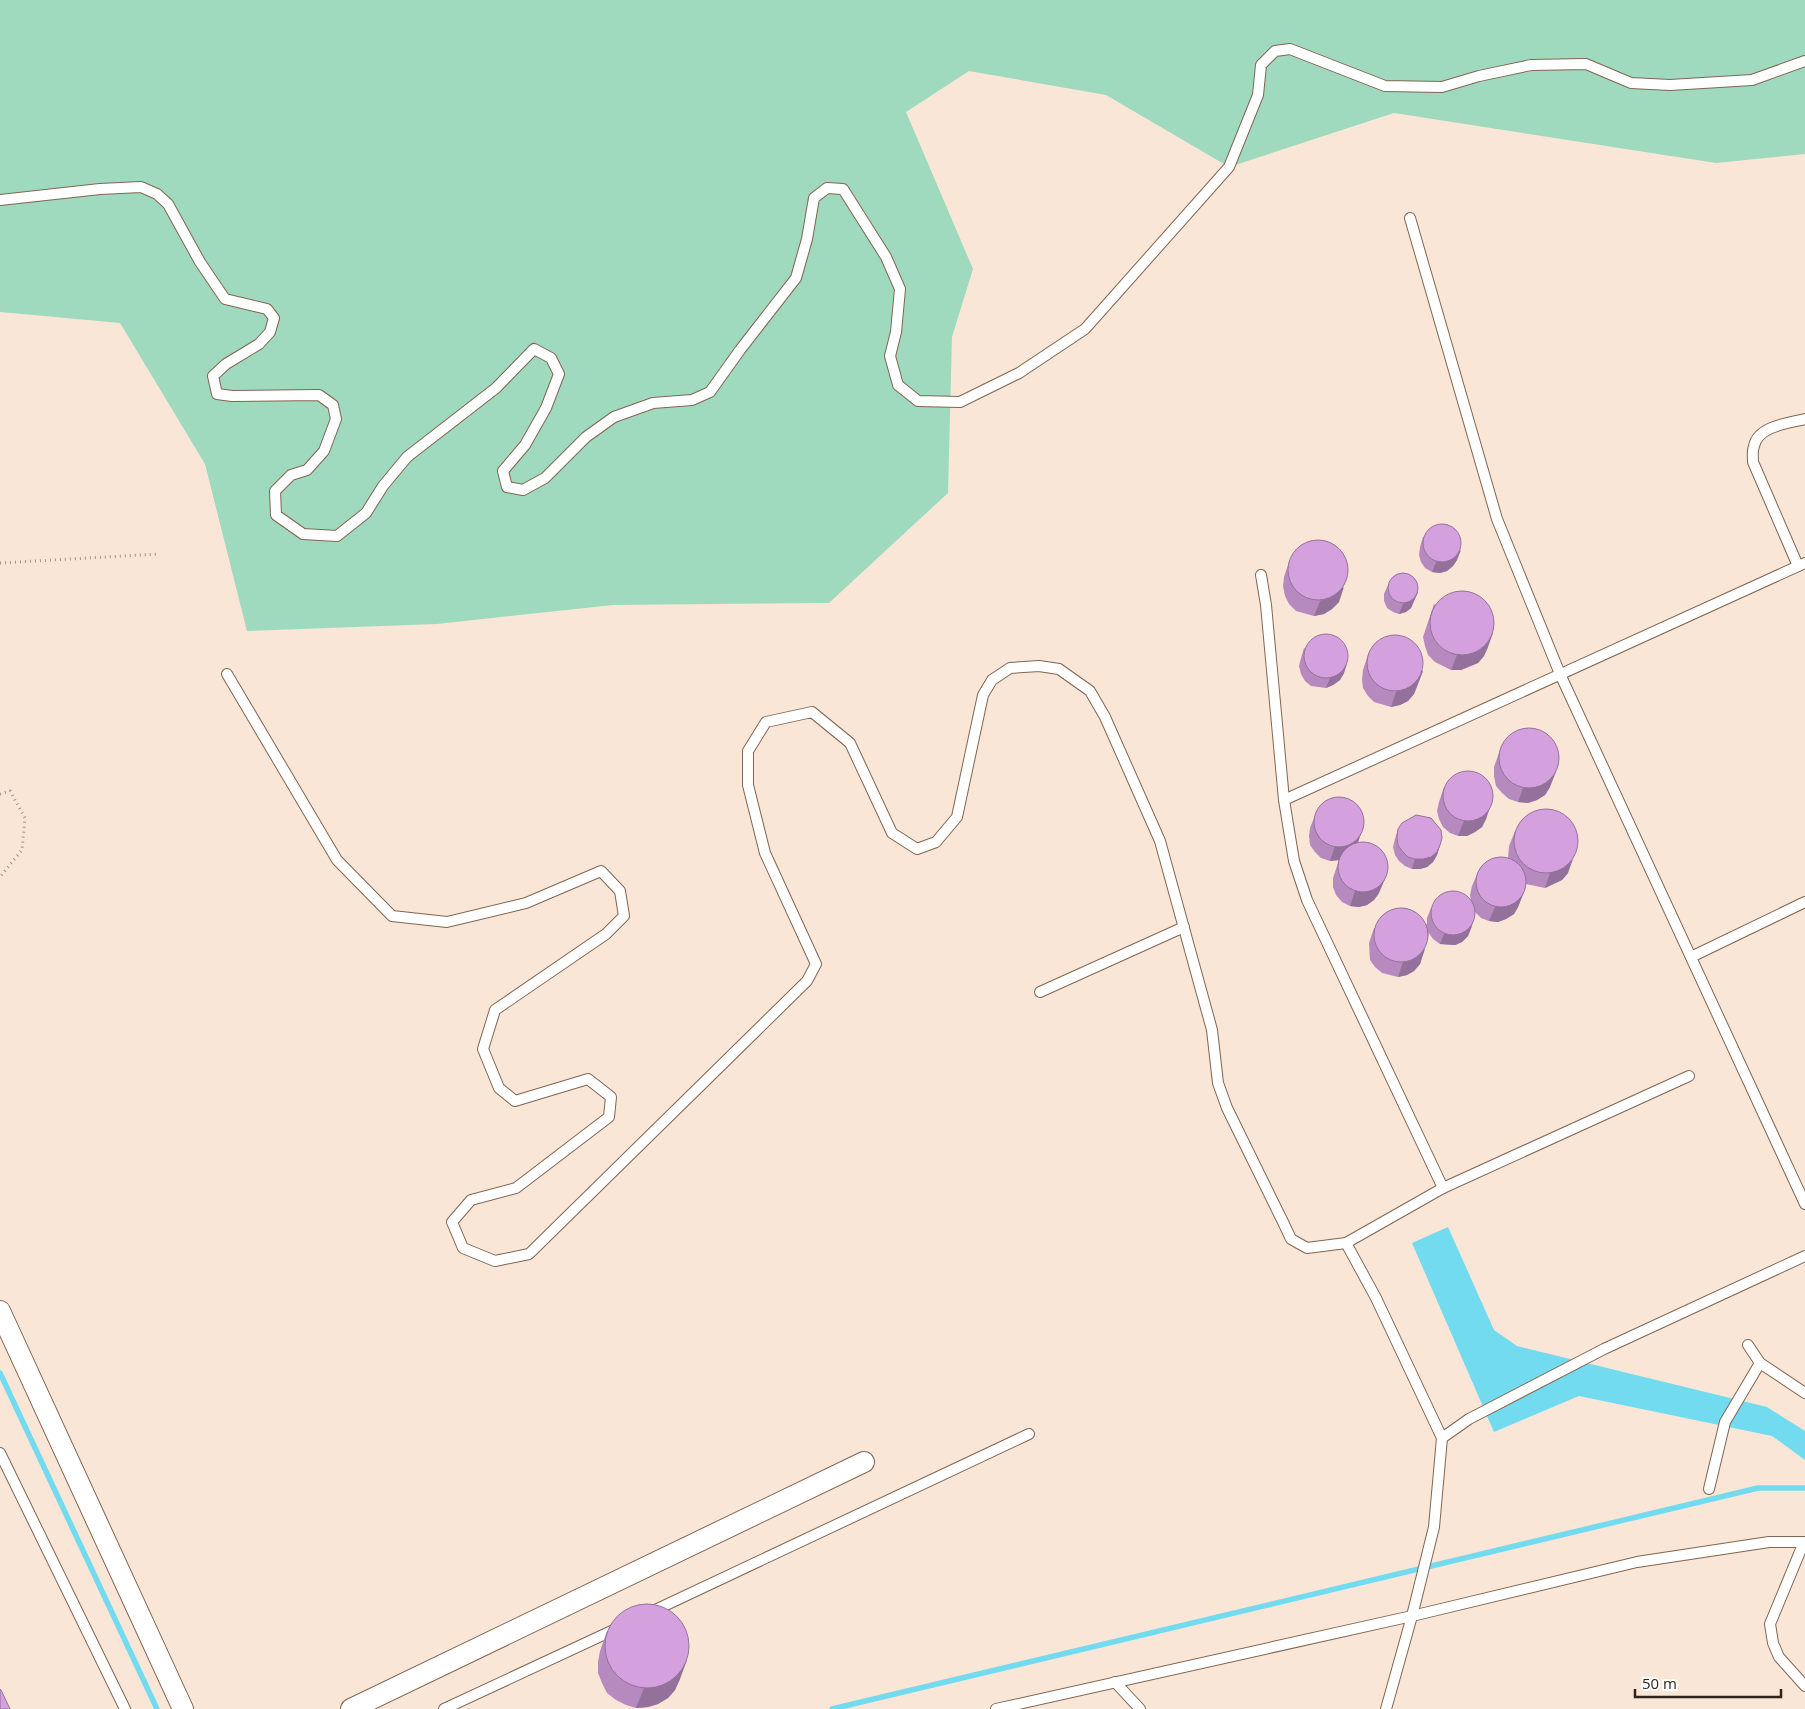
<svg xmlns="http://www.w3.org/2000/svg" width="1805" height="1709" font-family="'Open Sans',sans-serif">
<rect width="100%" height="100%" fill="#fae6d7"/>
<path fill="#9fdabe" d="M 0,0 L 1805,0 L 1805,154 L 1716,163 L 1394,113 L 1229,167 L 1106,95 L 969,71 L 906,112 L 973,269 L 952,337 L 948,493 L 829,603 L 613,605 L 437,624 L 247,631 L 205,464 L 120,323 L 0,312 Z"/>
<path fill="#72dbf0" d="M 1448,1227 L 1494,1330 L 1517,1346 L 1767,1407 L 1805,1431 L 1805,1460 L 1772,1436 L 1579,1396 L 1494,1432 L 1412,1243 Z"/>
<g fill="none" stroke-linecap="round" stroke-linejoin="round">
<g stroke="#72dbf0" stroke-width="5.5">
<path d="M 0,1373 L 157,1709"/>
<path d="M 832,1709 L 1758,1488 L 1805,1488"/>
</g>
<defs>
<g id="lane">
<path d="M 0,200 L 100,189 L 141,187 L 157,194 L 168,204 L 200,262 L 225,299 L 267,309 L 274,318 L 270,332 L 259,344 L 226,364 L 213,376 L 217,394 L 232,396 L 319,395 L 333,405 L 336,419 L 324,451 L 307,470 L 291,475 L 275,491 L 276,515 L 303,534 L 337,536 L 366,513 L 383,486 L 407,457 L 496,388 L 534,349 L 551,358 L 559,374 L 546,408 L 525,445 L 503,471 L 507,487 L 523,490 L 545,478 L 586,437 L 614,417 L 653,403 L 692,400 L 710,392 L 740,350 L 796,278 L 807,239 L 814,198 L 827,188 L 843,189 L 886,257 L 900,289 L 896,332 L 890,356 L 898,385 L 918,401 L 960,402 L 1019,373 L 1085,329 L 1229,167 L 1258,95 L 1261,65 L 1275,51 L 1290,49 L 1385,86 L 1442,87 L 1479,76 L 1531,65 L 1586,64 L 1631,83 L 1670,85 L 1752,80 L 1805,61"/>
<path d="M 1410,218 L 1497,519 L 1560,674 L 1805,1204"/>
<path d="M 1798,566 L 1753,462 C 1753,457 1752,451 1754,446 C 1758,426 1789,423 1805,419"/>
<path d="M 1261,575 L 1266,605 L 1284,800 L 1294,861 L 1307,900 L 1443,1188"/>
<path d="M 227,674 L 337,860 L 392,916 L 447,922 L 526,903 L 601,871 L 620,891 L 624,916 L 606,934 L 495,1010 L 483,1049 L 499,1088 L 515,1101 L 588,1079 L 611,1097 L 609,1117 L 516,1188 L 471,1200 L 452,1222 L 463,1248 L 495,1261 L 529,1254 L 807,981 L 816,964 L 765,853 L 748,785 L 748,751 L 766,722 L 812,712 L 850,743 L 892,833 L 917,849 L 936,842 L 957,817 L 983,695 L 992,680 L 1010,668 L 1039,666 L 1059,669 L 1090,691 L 1105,717 L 1160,841 L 1212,1030 L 1218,1083 L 1227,1108 L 1283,1222 L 1291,1239 L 1307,1248 L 1346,1243 L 1376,1298 L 1442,1438"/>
<path d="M 1284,800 L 1805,563"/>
<path d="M 1691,957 L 1805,902"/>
<path d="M 1040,992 L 1184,927"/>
<path d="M 1346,1243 L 1443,1188 L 1689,1076"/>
<path d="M 1748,1345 L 1760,1363 L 1805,1393"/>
<path d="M 0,1453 L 125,1709"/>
<path d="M 1709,1489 L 1725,1422 L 1760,1363"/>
<path d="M 1804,1542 L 1770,1624 L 1773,1643 L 1779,1657 L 1805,1686"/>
<path d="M 651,1612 L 1029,1434"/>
<path d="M 1115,1682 L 1140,1709"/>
<path d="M 444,1709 L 618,1628"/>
<path d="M 996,1709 L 1412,1616 L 1637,1562 L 1769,1542 L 1805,1542"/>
<path d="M 1386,1709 L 1412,1616 L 1434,1527 L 1442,1438 L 1469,1419 L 1604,1349 L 1805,1256"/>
</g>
<g id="street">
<path d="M 0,1311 L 183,1709"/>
<path d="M 351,1709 L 864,1462"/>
</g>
</defs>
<use href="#lane" stroke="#826550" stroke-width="12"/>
<use href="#street" stroke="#826550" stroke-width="22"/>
<g stroke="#a29285" stroke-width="3" stroke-dasharray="1 4" stroke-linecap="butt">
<path d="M 0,563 L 158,554"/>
<path d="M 0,794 L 10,791 L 25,818 L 22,850 L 0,877"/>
</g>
<use href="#lane" stroke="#fff" stroke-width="10"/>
<use href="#street" stroke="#fff" stroke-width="20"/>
</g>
<g fill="#b68abf">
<path d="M 1423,537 L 1457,560 L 1453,566 L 1447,571 L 1440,573 L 1432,572 L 1425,568 L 1421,562 L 1419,555 L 1420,547 Z"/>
<path d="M 1289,562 L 1339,602 L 1332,609 L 1324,614 L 1314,616 L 1296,611 L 1289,604 L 1285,596 L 1283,586 L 1284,577 Z"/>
<path d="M 1388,585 L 1418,592 L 1411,608 L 1406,612 L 1399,614 L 1393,612 L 1387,608 L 1384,601 L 1384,594 Z"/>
<path d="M 1434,604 L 1488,647 L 1484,656 L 1478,663 L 1461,670 L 1451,670 L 1435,662 L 1428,655 L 1425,646 L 1423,637 Z"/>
<path d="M 1304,648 L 1344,673 L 1340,680 L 1333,685 L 1326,688 L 1311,686 L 1305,681 L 1301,674 L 1299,666 L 1301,658 Z"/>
<path d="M 1368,655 L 1423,671 L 1414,694 L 1408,701 L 1400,705 L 1391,707 L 1374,702 L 1368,696 L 1363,688 L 1362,679 L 1363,670 Z"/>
<path d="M 1502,744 L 1550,787 L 1545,795 L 1537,800 L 1528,803 L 1518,802 L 1509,799 L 1502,793 L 1496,786 L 1494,776 L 1494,767 Z"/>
<path d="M 1444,787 L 1491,804 L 1486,819 L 1482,827 L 1475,832 L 1467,836 L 1458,836 L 1450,833 L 1443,827 L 1439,819 L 1437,811 L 1439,802 Z"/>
<path d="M 1316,813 L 1362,830 L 1358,843 L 1379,893 L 1374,900 L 1367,905 L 1359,907 L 1350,906 L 1342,902 L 1336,895 L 1333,887 L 1333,878 L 1339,860 L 1330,861 L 1321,858 L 1315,852 L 1310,845 L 1309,836 L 1310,828 Z"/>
<path d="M 1398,829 L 1440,845 L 1437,855 L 1433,862 L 1427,867 L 1420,869 L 1412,869 L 1405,866 L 1399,861 L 1395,855 L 1393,847 L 1395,839 Z"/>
<path d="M 1515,831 L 1568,873 L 1562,880 L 1545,888 L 1526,884 L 1524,892 L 1518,907 L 1514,914 L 1506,919 L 1498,922 L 1489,921 L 1481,918 L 1475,912 L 1472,926 L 1468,936 L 1462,942 L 1455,945 L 1440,944 L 1433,939 L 1429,933 L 1420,964 L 1414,971 L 1407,975 L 1398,977 L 1382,973 L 1375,967 L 1370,960 L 1369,943 L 1374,928 L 1427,924 L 1427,918 L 1431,908 L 1471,901 L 1470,895 L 1472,886 L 1478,872 L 1508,858 L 1509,846 Z"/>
<path d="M 607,1631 L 680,1679 L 675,1690 L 668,1698 L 658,1704 L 648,1707 L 636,1708 L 626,1705 L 616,1700 L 607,1693 L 602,1683 L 598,1673 L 598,1662 L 600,1651 Z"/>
</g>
<g fill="#94719b">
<path d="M 1461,550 L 1457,560 L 1453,566 L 1447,571 L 1440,573 L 1432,572 L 1436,562 Z"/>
<path d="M 1344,587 L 1339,602 L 1332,609 L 1324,614 L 1314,616 L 1320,601 Z"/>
<path d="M 1418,592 L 1411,608 L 1406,612 L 1399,614 L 1403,604 Z"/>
<path d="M 1493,633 L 1488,647 L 1484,656 L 1478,663 L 1461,670 L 1451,670 L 1457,655 Z"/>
<path d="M 1347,664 L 1344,673 L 1340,680 L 1333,685 L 1326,688 L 1330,678 Z"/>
<path d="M 1423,671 L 1414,694 L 1408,701 L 1400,705 L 1391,707 L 1396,692 Z"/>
<path d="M 1556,772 L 1550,787 L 1545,795 L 1537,800 L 1528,803 L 1518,802 L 1523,788 Z"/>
<path d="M 1491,804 L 1486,819 L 1482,827 L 1475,832 L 1467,836 L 1458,836 L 1464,821 Z"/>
<path d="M 1362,830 L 1357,845 L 1339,860 L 1330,861 L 1335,846 Z"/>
<path d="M 1440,845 L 1437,855 L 1433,862 L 1427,867 L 1420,869 L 1412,869 L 1415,859 Z"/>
<path d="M 1573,859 L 1568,873 L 1562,880 L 1545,888 L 1550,873 Z"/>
<path d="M 1385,879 L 1379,893 L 1374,900 L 1367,905 L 1359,907 L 1350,906 L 1355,891 Z"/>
<path d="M 1524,892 L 1518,907 L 1514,914 L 1506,919 L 1498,922 L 1489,921 L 1495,907 Z"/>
<path d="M 1472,926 L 1468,936 L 1462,942 L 1455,945 L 1440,944 L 1444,934 Z"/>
<path d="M 1425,949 L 1420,964 L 1414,971 L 1407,975 L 1398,977 L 1403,962 Z"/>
<path d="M 687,1660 L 680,1679 L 675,1690 L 668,1698 L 658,1704 L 648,1707 L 636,1708 L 644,1688 Z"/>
</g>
<g fill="#d4a1de" stroke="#94719b">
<circle cx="1442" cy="543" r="19"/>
<circle cx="1318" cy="570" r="30"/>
<circle cx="1403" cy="588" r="15"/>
<circle cx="1462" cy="623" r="32"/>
<circle cx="1326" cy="656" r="22"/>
<circle cx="1395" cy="663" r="28"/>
<circle cx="1529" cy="758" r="30"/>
<circle cx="1468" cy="796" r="25"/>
<circle cx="1339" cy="822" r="25"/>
<circle cx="1546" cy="841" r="32"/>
<path d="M 1416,815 L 1431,818 L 1441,830 L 1442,838 L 1440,845 L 1437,852 L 1431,857 L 1423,859 L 1415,859 L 1408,857 L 1402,851 L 1398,845 L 1397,837 L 1398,829 L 1402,823 Z"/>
<circle cx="1363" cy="867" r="25"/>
<circle cx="1501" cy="882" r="25"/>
<circle cx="1453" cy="913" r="22"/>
<circle cx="1401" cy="935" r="27"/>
<circle cx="647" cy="1646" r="42"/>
<path d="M 0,1689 L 1,1690 L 10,1709 L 0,1709 Z"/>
</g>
<path d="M1635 1689v8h146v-8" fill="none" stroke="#2f231a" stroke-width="2.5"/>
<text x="1642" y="1689" font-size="15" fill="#2f231a" stroke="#ffffff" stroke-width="4" paint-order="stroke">50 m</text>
</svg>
